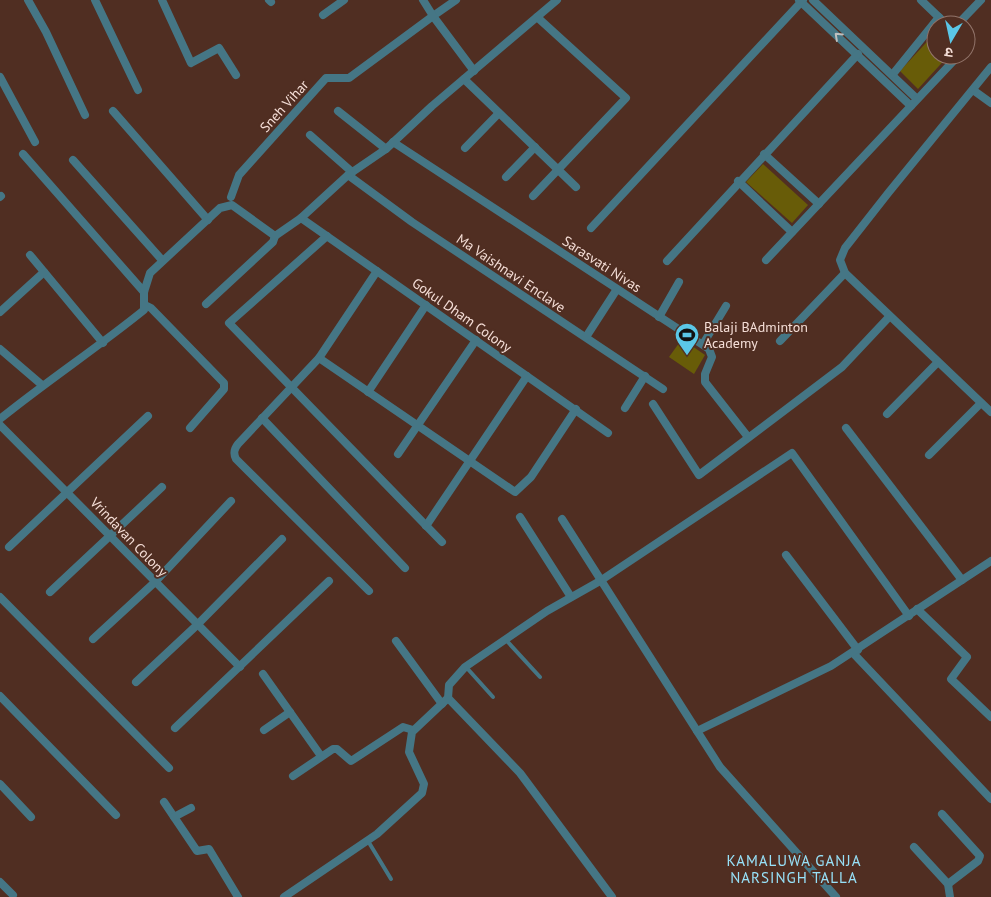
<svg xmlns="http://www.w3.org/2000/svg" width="991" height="897" font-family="'PT Sans','Noto Sans Devanagari',sans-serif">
<rect width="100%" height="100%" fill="#502e22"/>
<g fill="#685c08">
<path d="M 936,32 L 936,55 L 949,55 L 918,89 L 900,71 Z"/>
<path d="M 763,164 L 808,205 L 792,223 L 746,182 Z"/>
<path d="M 682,339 L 705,355 L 694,374 L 669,357 Z"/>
</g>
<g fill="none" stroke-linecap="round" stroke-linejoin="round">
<g stroke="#457685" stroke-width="4">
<path d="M 506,640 L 540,677"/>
<path d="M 466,667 L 493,697"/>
<path d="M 368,841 L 391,879"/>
</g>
<g stroke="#457685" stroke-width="8">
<path d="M 28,0 L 46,32 L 85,115"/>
<path d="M 95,0 L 138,90"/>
<path d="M 162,0 L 191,63 L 219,48 L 236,75"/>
<path d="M 269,0 L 271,2"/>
<path d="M 456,0 L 433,16 L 474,71"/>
<path d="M 799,0 L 911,106"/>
<path d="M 813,0 L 917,99"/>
<path d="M 921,0 L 947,25"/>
<path d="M 323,15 L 344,0"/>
<path d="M 957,25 L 981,0"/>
<path d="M 991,67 L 889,192 L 845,248 L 840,260 L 845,273 L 991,412"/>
<path d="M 893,74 L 939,17"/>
<path d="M 0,77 L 35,142"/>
<path d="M 464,79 L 576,187"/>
<path d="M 973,90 L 991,103"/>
<path d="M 113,111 L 208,220"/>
<path d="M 338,111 L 386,149"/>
<path d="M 310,135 L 352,172"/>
<path d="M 393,142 L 709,349 L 712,357 L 705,374 L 705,382 L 748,437"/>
<path d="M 465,148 L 499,113"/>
<path d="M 23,154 L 144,292"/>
<path d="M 764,154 L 819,204"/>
<path d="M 73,160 L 162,260"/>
<path d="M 348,175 L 412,222 L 663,389"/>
<path d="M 506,177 L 535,147"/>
<path d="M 738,181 L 792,232"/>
<path d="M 533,196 L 626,98 L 537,17"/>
<path d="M 0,197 L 1,196"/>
<path d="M 231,197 L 239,175 L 326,78 L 349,78 L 433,16 L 423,0"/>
<path d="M 301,218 L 608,433"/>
<path d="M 591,228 L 803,0"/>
<path d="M 327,236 L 229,323 L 442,542"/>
<path d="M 30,255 L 103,343"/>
<path d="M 766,260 L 959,55"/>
<path d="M 667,261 L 858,54"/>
<path d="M 206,304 L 273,242 L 275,236"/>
<path d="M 145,305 L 151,308 L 224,383 L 224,389 L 190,428"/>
<path d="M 0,312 L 44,272"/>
<path d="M 659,317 L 679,282"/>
<path d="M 586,337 L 617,289"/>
<path d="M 780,341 L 845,273"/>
<path d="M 703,344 L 726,306"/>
<path d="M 0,349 L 42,385"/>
<path d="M 319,358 L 515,492 L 531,477 L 576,409"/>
<path d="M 368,392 L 426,305"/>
<path d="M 653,404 L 699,475 L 842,367 L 889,317"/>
<path d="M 625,408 L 645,376"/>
<path d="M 887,414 L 938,362"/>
<path d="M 262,418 L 405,568"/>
<path d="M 0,419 C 47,381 97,348 144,310 L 144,292 L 150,273 L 220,208 L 232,205 L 275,236 L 301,218 L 348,175 L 386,149 L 432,106 L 557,0"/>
<path d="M 0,425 L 240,667"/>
<path d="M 846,428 L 962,580"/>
<path d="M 398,454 L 476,340"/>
<path d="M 929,455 L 981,403"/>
<path d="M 520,517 L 571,597"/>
<path d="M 562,519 L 720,767 L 836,897"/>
<path d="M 426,526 L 527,376"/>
<path d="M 9,547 L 148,416"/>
<path d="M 786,555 L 858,650"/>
<path d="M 369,591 L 236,459 C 233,453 234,449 238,444 L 319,358 L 377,271"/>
<path d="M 50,592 L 162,487"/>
<path d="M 0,597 L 169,768"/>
<path d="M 917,609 L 967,657 L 951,679 L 991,717"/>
<path d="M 93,639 L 155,582 L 231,501"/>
<path d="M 396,641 L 442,704"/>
<path d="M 853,653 L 991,799"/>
<path d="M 263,674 L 321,756"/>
<path d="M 136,682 L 197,625 L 282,539"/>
<path d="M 0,696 L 116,815"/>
<path d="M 448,698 L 520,773 L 612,897"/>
<path d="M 175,728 L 329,581"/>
<path d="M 264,730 L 290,712"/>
<path d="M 697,731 L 831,666 L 991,561"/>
<path d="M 293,776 L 333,749 L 337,749 L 351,761 L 403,727 L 413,730"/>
<path d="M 0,784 L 31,817"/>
<path d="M 164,802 L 197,851 L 209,849 L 238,897"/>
<path d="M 942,814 L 980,856 L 978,861 L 948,884"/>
<path d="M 174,817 L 191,808"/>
<path d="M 914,847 L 948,884 L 950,897"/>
<path d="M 0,882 L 13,895"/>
<path d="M 284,897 L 377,834 L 422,793 L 424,784 L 409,752 L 412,732 L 448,698 L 449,685 L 465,667 L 547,611 L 600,581 L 792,453 L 909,616"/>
</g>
</g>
<defs><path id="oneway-chevron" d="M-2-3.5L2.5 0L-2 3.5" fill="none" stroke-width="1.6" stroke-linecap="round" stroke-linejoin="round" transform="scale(1.25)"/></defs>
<use stroke="#c0bfbe" href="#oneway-chevron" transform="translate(838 36) rotate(-137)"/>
<defs>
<symbol id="stadium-pin" viewBox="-11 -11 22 30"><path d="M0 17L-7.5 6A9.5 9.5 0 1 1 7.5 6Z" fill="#5bc7e7" stroke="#502e22"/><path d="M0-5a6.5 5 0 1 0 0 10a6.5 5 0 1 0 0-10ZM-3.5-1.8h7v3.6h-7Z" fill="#111"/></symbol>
</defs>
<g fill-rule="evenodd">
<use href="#stadium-pin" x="673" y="321" width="28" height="38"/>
</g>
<g text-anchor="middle" stroke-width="4" stroke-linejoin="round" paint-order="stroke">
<g font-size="14" fill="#f5ded7" stroke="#502e22">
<text transform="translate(284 106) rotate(-48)" y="5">Sneh Vihar</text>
<text transform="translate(602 264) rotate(33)" y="5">Sarasvati Nivas</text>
<text transform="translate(511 273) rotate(34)" y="5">Ma Vaishnavi Enclave</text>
<text transform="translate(462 315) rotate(35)" y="5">Gokul Dham Colony</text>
<text transform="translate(129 537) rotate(46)" y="5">Vrindavan Colony</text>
</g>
<g font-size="14" fill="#f5ded7" stroke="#502e22" text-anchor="start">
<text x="704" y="332">Balaji BAdminton<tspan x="704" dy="16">Academy</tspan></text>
</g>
<g font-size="15" letter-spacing="1" fill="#97e1f8" stroke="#502e22">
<text x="794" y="866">KAMALUWA GANJA<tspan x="794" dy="17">NARSINGH TALLA</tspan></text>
</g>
</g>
<g transform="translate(951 40) rotate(189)"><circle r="24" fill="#502e22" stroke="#92746a"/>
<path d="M0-4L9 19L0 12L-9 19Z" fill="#5bc7e7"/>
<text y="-8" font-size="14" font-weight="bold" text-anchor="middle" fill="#f5ded7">उ</text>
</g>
</svg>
